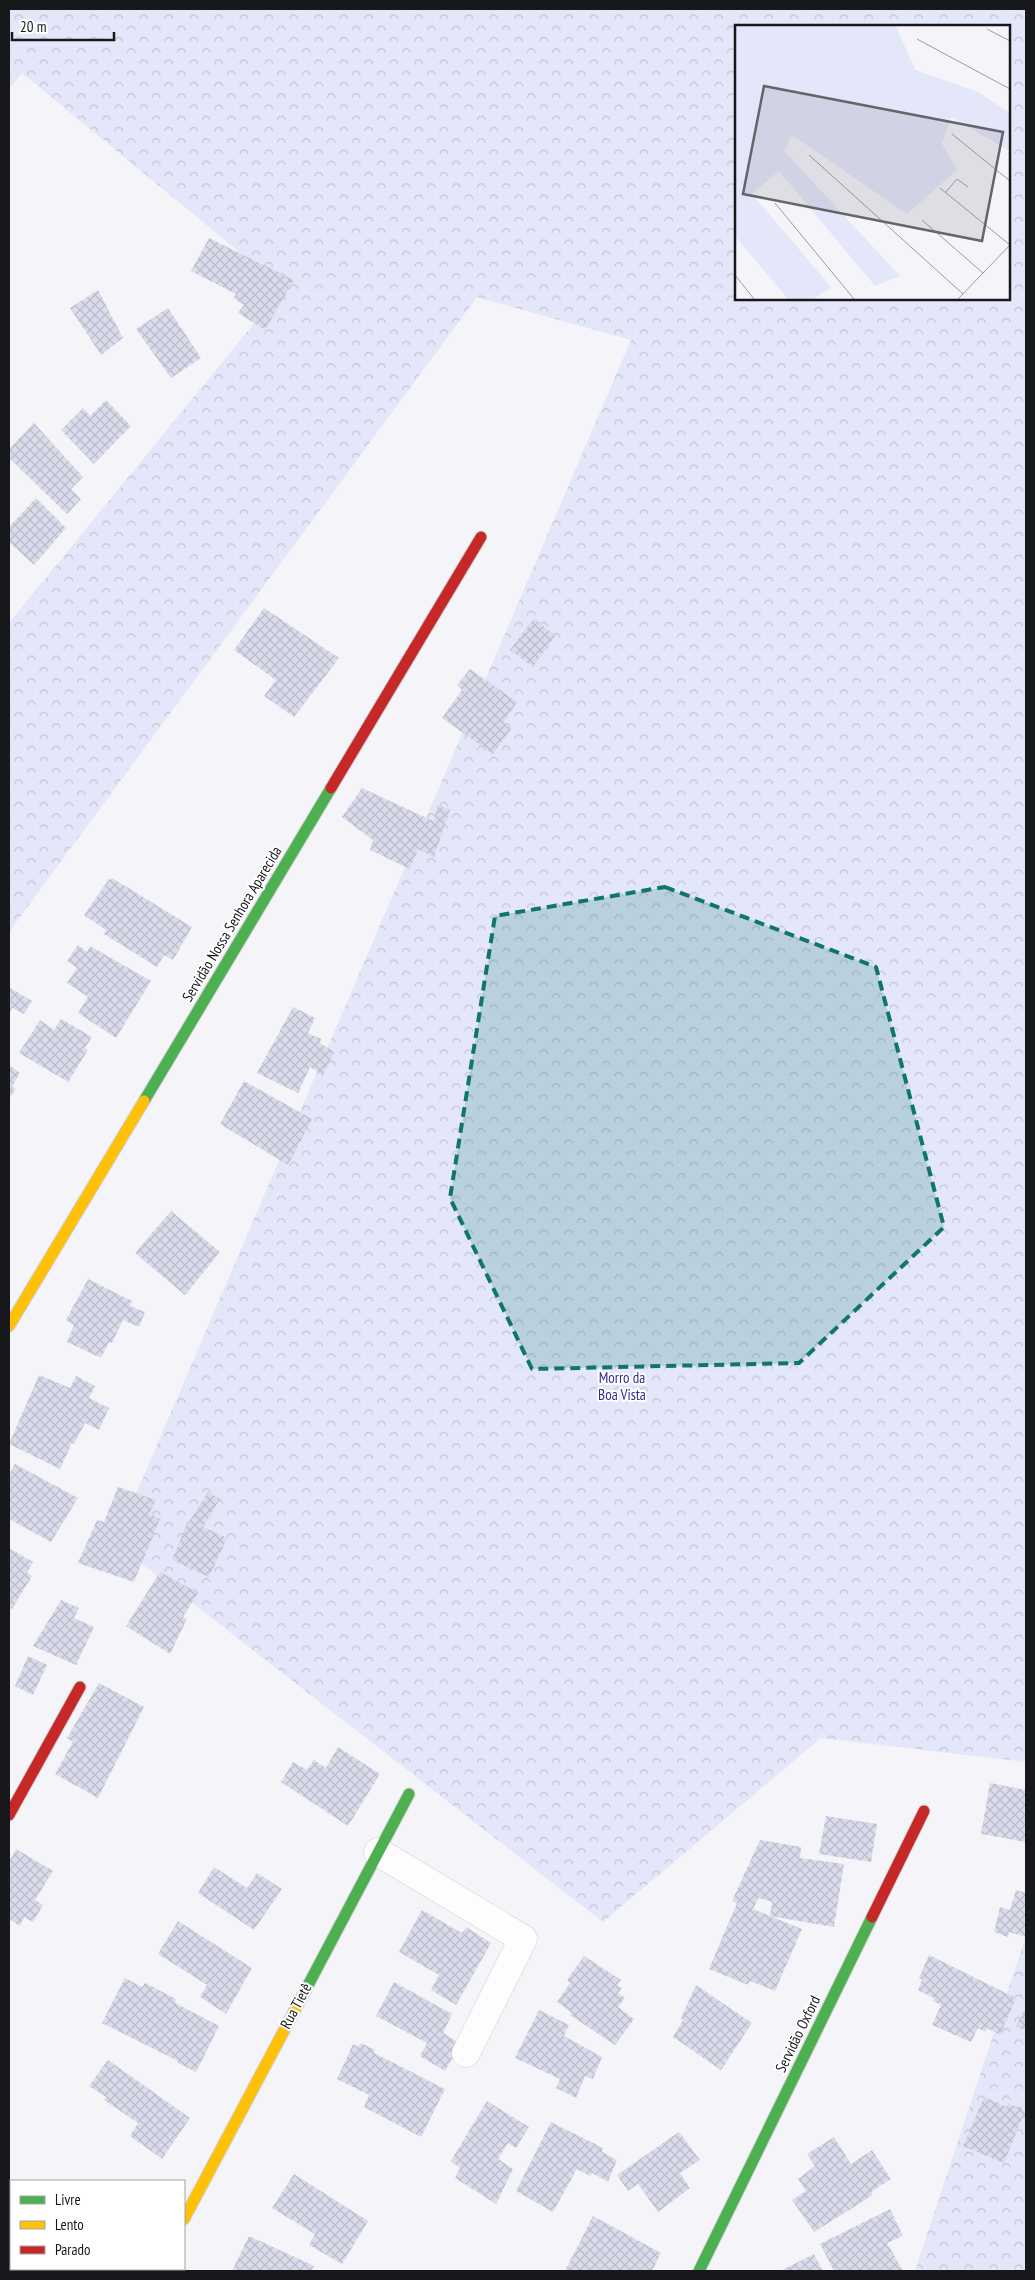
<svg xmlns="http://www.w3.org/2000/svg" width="1035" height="2280" font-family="'PT Sans Narrow',sans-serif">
<defs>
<pattern id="forest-crowns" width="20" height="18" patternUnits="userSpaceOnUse" patternTransform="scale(1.25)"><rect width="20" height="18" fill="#e4e6f9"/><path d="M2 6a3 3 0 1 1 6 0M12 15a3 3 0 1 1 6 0" fill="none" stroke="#c3c5d5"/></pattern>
<pattern id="building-cross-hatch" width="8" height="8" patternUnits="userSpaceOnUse" patternTransform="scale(1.25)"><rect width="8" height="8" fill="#dadcec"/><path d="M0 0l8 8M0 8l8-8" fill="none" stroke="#babcca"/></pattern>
</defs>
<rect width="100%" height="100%" fill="#f4f4f9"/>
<g fill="url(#forest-crowns)" fill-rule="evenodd">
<path d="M 9,9 L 1026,9 L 1026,1762 L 821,1738 L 603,1922 L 115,1543 L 631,340 L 477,297 L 9,932 L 9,623 L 283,288 L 22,73 L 9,89 ZM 736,26 L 1009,26 L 1009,299 L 736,299 Z"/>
<path d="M 1026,1936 L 1026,2271 L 915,2271 Z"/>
</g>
<g fill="url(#building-cross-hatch)">
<path d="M 209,238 L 294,280 L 265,330 L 238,313 L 244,305 L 233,298 L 236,294 L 191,271 Z"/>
<path d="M 98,290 L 123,338 L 101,355 L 70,308 Z"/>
<path d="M 168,308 L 201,358 L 171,378 L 136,329 Z"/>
<path d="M 106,400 L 131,426 L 94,464 L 61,430 L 83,408 L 90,416 Z"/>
<path d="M 34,423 L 83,477 L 71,489 L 81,499 L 67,514 L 9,458 L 9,449 Z"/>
<path d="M 36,498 L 66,528 L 34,565 L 9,542 L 9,527 Z"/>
<path d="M 264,608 L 339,658 L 294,717 L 264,696 L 276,680 L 234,650 Z"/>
<path d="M 534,618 L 555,636 L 533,667 L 510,650 Z"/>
<path d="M 470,669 L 517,702 L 503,723 L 511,729 L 493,754 L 442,718 L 462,690 L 457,685 Z"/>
<path d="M 362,788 L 433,821 L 438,805 L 450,810 L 434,857 L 418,849 L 410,869 L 370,850 L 373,840 L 342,817 Z"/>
<path d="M 112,878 L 192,927 L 173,960 L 164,955 L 157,967 L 104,934 L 106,930 L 84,915 L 109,879 L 111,880 Z"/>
<path d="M 78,945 L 87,952 L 90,946 L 151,981 L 116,1038 L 78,1013 L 88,997 L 67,983 L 77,968 L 67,961 Z"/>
<path d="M 9,987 L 32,1001 L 24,1014 L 12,1008 L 9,1014 Z"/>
<path d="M 293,1007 L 315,1018 L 308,1033 L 321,1039 L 320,1043 L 334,1052 L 323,1075 L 310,1067 L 298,1093 L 257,1073 Z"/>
<path d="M 61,1019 L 92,1037 L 85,1048 L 88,1050 L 68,1082 L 19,1053 L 40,1020 L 54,1030 Z"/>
<path d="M 9,1065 L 20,1073 L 12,1087 L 16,1089 L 9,1099 Z"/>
<path d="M 244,1081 L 312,1119 L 288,1165 L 220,1124 Z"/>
<path d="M 171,1211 L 220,1252 L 185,1295 L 135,1253 Z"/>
<path d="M 88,1279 L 132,1301 L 130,1306 L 145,1312 L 139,1327 L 123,1320 L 112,1343 L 109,1342 L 101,1358 L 67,1342 L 74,1325 L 66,1320 Z"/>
<path d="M 39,1375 L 70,1388 L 76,1376 L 95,1386 L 89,1398 L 109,1408 L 99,1430 L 85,1423 L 74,1444 L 72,1443 L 60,1469 L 9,1444 Z"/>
<path d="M 15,1464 L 78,1498 L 51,1542 L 9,1519 L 9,1474 Z"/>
<path d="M 118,1487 L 156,1500 L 149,1514 L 160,1519 L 134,1582 L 78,1563 L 97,1520 L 104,1522 Z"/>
<path d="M 208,1492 L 220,1499 L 203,1527 L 227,1538 L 209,1577 L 172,1560 L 188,1521 L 189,1522 Z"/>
<path d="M 9,1548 L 33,1562 L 27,1573 L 32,1576 L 12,1609 L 9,1607 Z"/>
<path d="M 160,1572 L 198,1593 L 183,1617 L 187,1619 L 170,1654 L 126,1626 Z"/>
<path d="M 61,1600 L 79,1608 L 74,1618 L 94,1627 L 76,1665 L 33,1646 Z"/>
<path d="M 28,1656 L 47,1665 L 33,1695 L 15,1686 Z"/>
<path d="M 99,1683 L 144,1707 L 98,1798 L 55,1774 L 73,1742 L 67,1738 Z"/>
<path d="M 338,1747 L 380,1774 L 348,1826 L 281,1782 L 293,1762 L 307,1770 L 314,1760 L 326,1768 Z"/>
<path d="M 990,1783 L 1026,1790 L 1026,1842 L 981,1834 Z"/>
<path d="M 826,1816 L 877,1824 L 871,1862 L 819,1854 Z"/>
<path d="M 760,1840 L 801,1847 L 800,1858 L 844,1864 L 834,1927 L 770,1916 L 772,1902 L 759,1898 L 753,1909 L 802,1929 L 775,1991 L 750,1981 L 748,1985 L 709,1969 L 737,1903 L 732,1901 Z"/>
<path d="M 16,1849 L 53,1871 L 35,1900 L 43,1905 L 33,1922 L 24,1917 L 20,1926 L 9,1919 L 9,1862 Z"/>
<path d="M 214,1867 L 247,1888 L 257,1873 L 282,1889 L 254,1930 L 198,1893 Z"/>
<path d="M 1016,1890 L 1026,1893 L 1026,1937 L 1009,1932 L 1008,1937 L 994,1932 L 1000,1907 L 1010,1910 Z"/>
<path d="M 422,1910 L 462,1933 L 466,1927 L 491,1943 L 456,2005 L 431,1990 L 439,1975 L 399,1952 Z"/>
<path d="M 178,1921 L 252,1968 L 226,2014 L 200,1997 L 207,1985 L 158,1954 Z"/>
<path d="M 929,1955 L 1016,1998 L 1000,2035 L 987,2028 L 985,2032 L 978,2028 L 971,2042 L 932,2025 L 941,2005 L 933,2001 L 934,1998 L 918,1990 L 922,1980 L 919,1978 Z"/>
<path d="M 584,1956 L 621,1980 L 617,1985 L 622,1988 L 618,1993 L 625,1998 L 618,2007 L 634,2019 L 615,2045 L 570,2015 L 572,2013 L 557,2002 L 570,1983 L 567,1980 Z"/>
<path d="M 125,1978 L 142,1987 L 145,1983 L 176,1999 L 175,2003 L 219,2026 L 196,2072 L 178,2063 L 178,2061 L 102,2023 Z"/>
<path d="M 394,1982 L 452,2014 L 443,2033 L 461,2044 L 445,2071 L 420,2056 L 427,2043 L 376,2016 Z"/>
<path d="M 696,1985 L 752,2023 L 721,2070 L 673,2037 L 683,2020 L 681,2018 Z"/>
<path d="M 1026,2007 L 1026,2032 L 1016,2026 Z"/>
<path d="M 539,2010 L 569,2025 L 564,2036 L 602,2057 L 593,2079 L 585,2076 L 576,2098 L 556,2088 L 560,2079 L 515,2058 Z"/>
<path d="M 361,2043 L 375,2050 L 374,2053 L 445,2089 L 421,2137 L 364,2107 L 369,2095 L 337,2079 L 353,2044 L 358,2047 Z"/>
<path d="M 108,2060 L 190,2118 L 162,2159 L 130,2136 L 138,2123 L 104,2100 L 106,2097 L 89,2086 Z"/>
<path d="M 984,2097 L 1007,2107 L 1008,2103 L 1026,2111 L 1026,2120 L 1022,2118 L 1004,2163 L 963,2146 Z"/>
<path d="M 487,2101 L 529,2127 L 516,2148 L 508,2143 L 498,2159 L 513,2169 L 496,2204 L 455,2178 L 460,2168 L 451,2161 Z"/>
<path d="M 551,2122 L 603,2148 L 602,2152 L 617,2160 L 608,2182 L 592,2173 L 590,2176 L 577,2169 L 553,2212 L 516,2191 Z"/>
<path d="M 679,2132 L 700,2160 L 680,2173 L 690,2188 L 658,2212 L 638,2184 L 628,2191 L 617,2175 Z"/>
<path d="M 834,2137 L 851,2164 L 872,2150 L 891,2179 L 871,2192 L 873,2195 L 814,2232 L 792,2200 L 806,2191 L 798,2179 L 815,2166 L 807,2154 Z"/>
<path d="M 294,2174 L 368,2221 L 342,2264 L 309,2245 L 315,2234 L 272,2208 Z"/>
<path d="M 890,2209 L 903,2236 L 887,2243 L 903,2271 L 834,2271 L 820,2244 Z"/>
<path d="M 593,2216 L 661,2253 L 652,2271 L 565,2271 Z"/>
<path d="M 249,2236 L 314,2266 L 311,2271 L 232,2271 Z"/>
<path d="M 814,2254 L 823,2271 L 780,2271 Z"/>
</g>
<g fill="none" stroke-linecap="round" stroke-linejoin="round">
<defs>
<g id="street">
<path d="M 378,1852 L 523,1939 L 466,2053"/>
<path d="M 156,2271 L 157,2269"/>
</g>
<g id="fast">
<path d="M 144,1101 L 331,788"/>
<path d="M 305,1991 L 409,1794"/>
<path d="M 699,2271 L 872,1917"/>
</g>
<g id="slow">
<path d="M 9,1326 L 144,1101"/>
<path d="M 184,2219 L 305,1991"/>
</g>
<g id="jam">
<path d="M 331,788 L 481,537"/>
<path d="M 9,1815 L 80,1687"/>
<path d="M 872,1917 L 924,1811"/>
</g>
</defs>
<use href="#street" stroke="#d0d0d4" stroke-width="29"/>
<use href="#fast" stroke="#d0d0d4" stroke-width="13"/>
<use href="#slow" stroke="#d0d0d4" stroke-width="13"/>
<use href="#jam" stroke="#d0d0d4" stroke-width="13"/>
<use href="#street" stroke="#fdfdfe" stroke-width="28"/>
<use href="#fast" stroke="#4caf50" stroke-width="11"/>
<use href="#slow" stroke="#ffc107" stroke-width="11"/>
<use href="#jam" stroke="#c62828" stroke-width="11"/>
</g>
<path fill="#0f766e" fill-opacity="0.2" stroke="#0f766e" stroke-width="4" stroke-dasharray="10 6" stroke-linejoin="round" d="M 665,887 L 876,967 L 944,1227 L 799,1363 L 532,1369 L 450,1198 L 495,916 Z"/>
<g text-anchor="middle" stroke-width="4" stroke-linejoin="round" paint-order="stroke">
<g font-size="15" fill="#17181b" stroke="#fff">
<text transform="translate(232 924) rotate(-59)" y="5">Servidão Nossa Senhora Aparecida</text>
<text transform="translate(296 2006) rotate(-62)" y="5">Rua Tietê</text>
<text transform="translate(798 2034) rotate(-64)" y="5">Servidão Oxford</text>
</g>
<g font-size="15" fill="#332b90" stroke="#fff">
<text x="622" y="1383">Morro da<tspan x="622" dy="17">Boa Vista</tspan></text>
</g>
</g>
<g transform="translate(735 25)">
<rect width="275" height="275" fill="#f4f4f9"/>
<path d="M 0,1 L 161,1 L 180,45 L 243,67 L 275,88 L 273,125 L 216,92 L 207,119 L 222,145 L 172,189 L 57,110 L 49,126 L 165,251 L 140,261 L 44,146 L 17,169 L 96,262 L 79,274 L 53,274 L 0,211 Z" fill="#e4e6f9"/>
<path fill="none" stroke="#9c9ca0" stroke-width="1" d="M 252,4 L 275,16M 182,14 L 275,64M 217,109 L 275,156M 74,130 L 228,269M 205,163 L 275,220M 210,168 L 222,154 L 233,162M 40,178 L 119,274M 187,195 L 248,248M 0,250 L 19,274M 223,274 L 275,220"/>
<path fill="#646569" fill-opacity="0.15" stroke="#646569" stroke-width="2.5" d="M 29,61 L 268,107 L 247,216 L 8,169 Z"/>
<rect width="275" height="275" fill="none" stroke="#17181b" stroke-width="2.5"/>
</g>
<rect width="1035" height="2280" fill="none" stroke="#17181b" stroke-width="20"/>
<rect x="10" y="2180" width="175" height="90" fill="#ffffff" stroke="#a2a3a4"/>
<rect x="20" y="2196" width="25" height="8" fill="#4caf50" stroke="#a2a3a4"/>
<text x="55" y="2205" font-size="15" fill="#17181b">Livre</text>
<rect x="20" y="2221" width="25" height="8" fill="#ffc107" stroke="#a2a3a4"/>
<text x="55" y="2230" font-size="15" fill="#17181b">Lento</text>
<rect x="20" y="2246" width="25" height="8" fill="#c62828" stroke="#a2a3a4"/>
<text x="55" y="2255" font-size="15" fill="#17181b">Parado</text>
<path d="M12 32v8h102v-8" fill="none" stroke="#17181b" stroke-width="2.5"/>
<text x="20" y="32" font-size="15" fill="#17181b" stroke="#ffffff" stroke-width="4" paint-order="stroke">20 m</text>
</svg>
